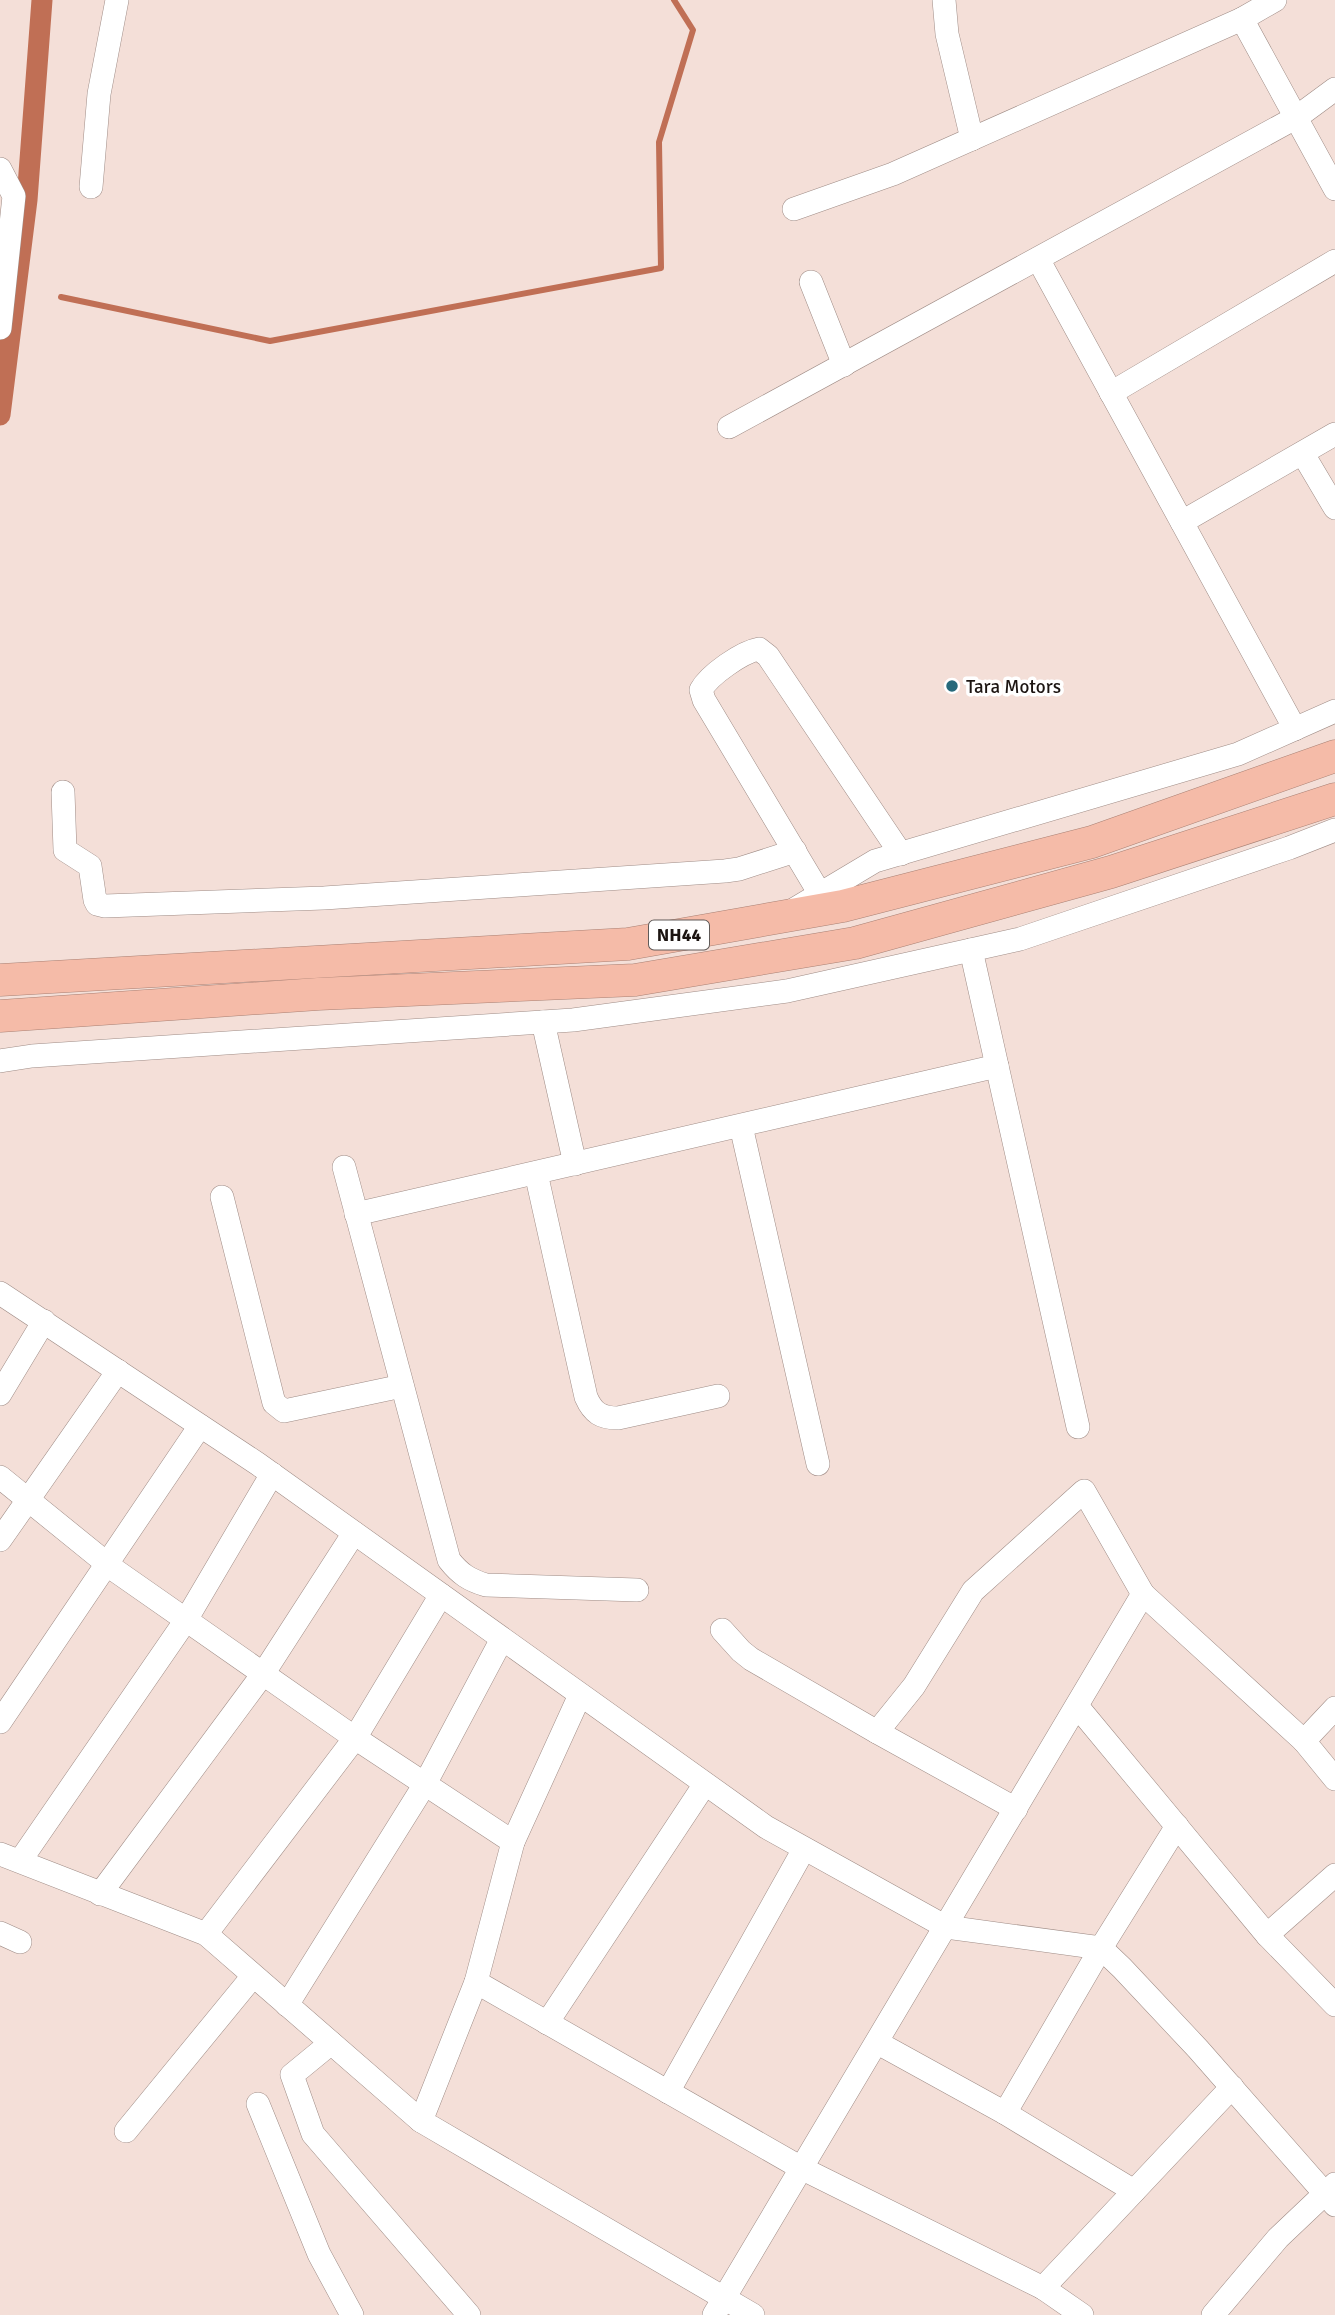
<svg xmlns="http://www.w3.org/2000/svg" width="1335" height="2315" font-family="Signika,sans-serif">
<rect width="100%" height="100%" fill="#f4dfd8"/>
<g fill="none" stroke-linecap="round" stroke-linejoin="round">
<path stroke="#c06f55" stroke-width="6" d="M 61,297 L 270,341 L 661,268 L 659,142 L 693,30 L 674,0"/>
<path stroke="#c06f55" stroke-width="21" d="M 0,415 L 27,200 L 42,0"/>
<defs>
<g id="minor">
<path d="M 944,0 L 947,34 L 972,139"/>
<path d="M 1275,0 L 1242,19 L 1335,189"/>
<path d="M 0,169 L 14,196 L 0,328"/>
<path d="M 91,187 L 99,94 L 117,0"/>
<path d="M 794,209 L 893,174 L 1242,19"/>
<path d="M 1038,259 L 1295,729"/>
<path d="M 811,282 L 844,365"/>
<path d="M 1111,393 L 1335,261"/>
<path d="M 729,427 L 1297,117 L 1335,89"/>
<path d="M 1303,454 L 1335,508"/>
<path d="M 1182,522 L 1335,434"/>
<path d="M 63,792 L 65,850 L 90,866 L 95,900 L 97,904 L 105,906 L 324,898 L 725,871 L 739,869 L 795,851"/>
<path d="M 820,894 L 704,700 L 701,690 C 709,675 742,652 759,649 L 768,656 L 901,854"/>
<path d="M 793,910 L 875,861 L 1238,754 L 1335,711"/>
<path d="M 971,950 L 1078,1427"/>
<path d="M 543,1022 L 575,1164"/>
<path d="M 0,1061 L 32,1056 L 573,1020 L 787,991 L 1020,939 L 1289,848 L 1335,830"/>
<path d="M 741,1126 L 818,1464"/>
<path d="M 344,1167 L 449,1560 C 460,1574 469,1580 486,1585 L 637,1590"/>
<path d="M 536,1173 L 586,1397 C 593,1413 601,1418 618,1418 L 718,1396"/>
<path d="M 222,1197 L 274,1403 L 284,1411 L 402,1386"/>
<path d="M 356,1214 L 997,1066"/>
<path d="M 0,1293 L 258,1464 L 766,1827 L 946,1927 L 1101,1948 L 1122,1968 L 1198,2049 L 1335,2205"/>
<path d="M 0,1394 L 44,1321"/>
<path d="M 0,1477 L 116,1571 L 355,1738 L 513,1842 L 476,1982 L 421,2121 L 753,2315"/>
<path d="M 0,1540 L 118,1371"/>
<path d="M 722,1630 L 741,1651 L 751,1659 L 877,1732 L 1016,1809"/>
<path d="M 1077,1706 L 1267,1935 L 1335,2005"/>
<path d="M 0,1722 L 200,1426"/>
<path d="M 877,1732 L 914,1686 L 973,1591 L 1084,1491 L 1143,1594"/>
<path d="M 1304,1741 L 1335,1779"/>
<path d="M 513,1842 L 580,1695"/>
<path d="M 0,1854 L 206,1934 L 421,2121"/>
<path d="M 20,1861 L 186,1620 L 272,1474"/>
<path d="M 100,1894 L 263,1674 L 354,1533"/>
<path d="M 0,1933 L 20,1942"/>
<path d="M 206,1934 L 355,1738 L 441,1595"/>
<path d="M 1267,1935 L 1335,1875"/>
<path d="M 476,1982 L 803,2169 L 1043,2288 L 1082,2315"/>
<path d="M 287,2005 L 425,1784 L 502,1639"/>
<path d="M 547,2023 L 705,1784"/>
<path d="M 331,2043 L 292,2075 L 313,2134 L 469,2315"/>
<path d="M 878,2043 L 1005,2113 L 1101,1948 L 1177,1826"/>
<path d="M 668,2092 L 804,1849"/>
<path d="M 258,2104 L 319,2254 L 352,2315"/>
<path d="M 1005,2113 L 1134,2191"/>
<path d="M 126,2131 L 253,1976"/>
<path d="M 1043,2288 L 1232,2087"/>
<path d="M 714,2315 L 1143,1594 L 1304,1741 L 1335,1708"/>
<path d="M 1213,2315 L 1278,2238 L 1335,2184"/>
</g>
<g id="highway">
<path d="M 0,980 L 628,944 L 843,906 L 1092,842 L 1335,756"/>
<path d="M 0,1016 L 318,994 L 635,980 L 855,943 L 1111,872 L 1335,799"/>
</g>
</defs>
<use href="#minor" stroke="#9f8c86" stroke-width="24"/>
<use href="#highway" stroke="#a98174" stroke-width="33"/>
<use href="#minor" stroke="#fff" stroke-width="23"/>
<use href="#highway" stroke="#f5bba8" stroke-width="32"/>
</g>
<circle fill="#26697b" stroke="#fff" stroke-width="2.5" cx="952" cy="686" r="7"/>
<g text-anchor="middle" stroke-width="7" stroke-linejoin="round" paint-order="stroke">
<rect fill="#fff" stroke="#605b59" stroke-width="2" x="649" y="920.5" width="60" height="29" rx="5"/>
<g font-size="18" font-weight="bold" fill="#1c1512">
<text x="679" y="941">NH44</text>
</g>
<g font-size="19" fill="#1c1512" stroke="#fff" text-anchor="start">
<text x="966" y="693">Tara Motors</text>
</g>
</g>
</svg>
